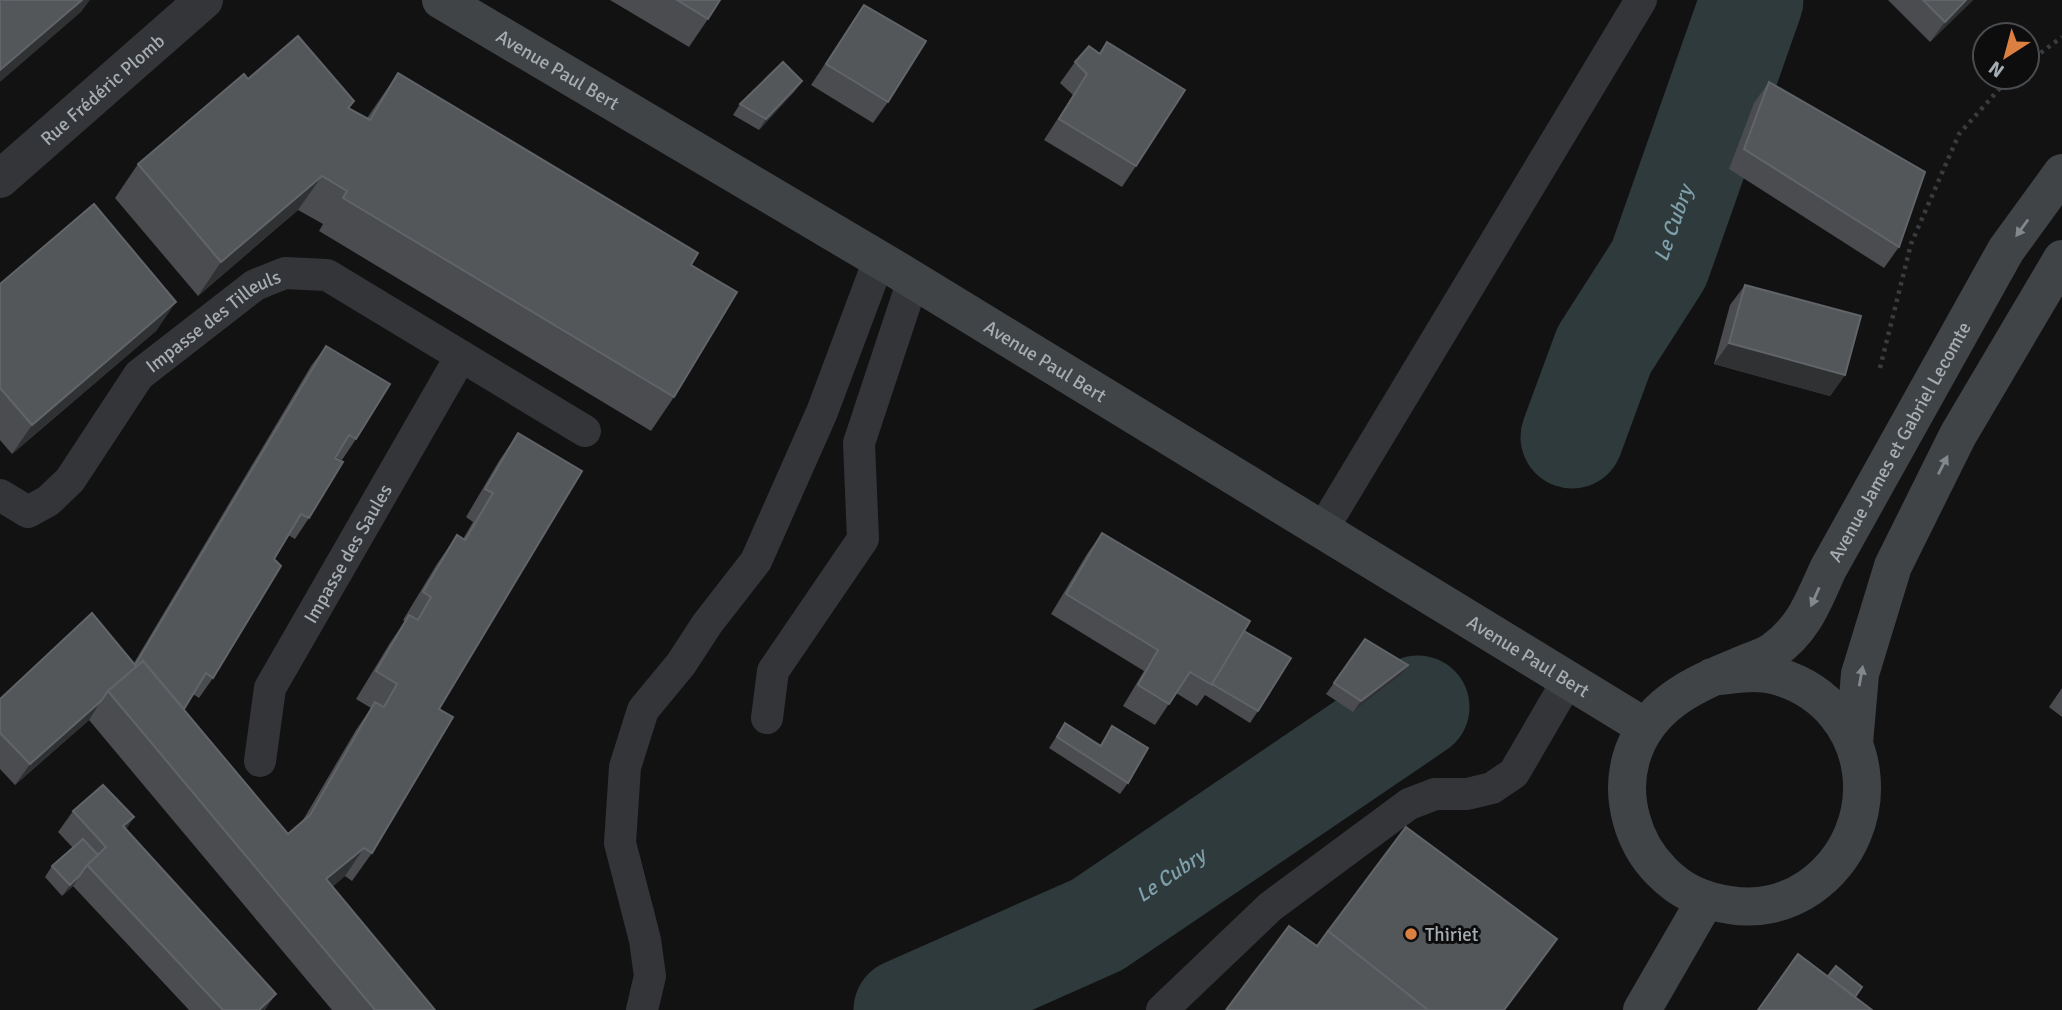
<svg xmlns="http://www.w3.org/2000/svg" width="2062" height="1010" font-family="Signika,sans-serif">
<rect width="100%" height="100%" fill="#121213"/>
<g fill="none" stroke-linecap="round" stroke-linejoin="round">
<g stroke="#2f3a3c" stroke-width="103">
<path id="s1" d="M 1572,437 L 1604,350 L 1659,264 L 1752,0"/>
<path id="s2" d="M 905,1010 L 1097,925 L 1418,707"/>
</g>
<g stroke="#393c3e" stroke-width="4.5" stroke-dasharray="3.5 5" stroke-linecap="butt">
<path d="M 2027,63 L 2062,37"/>
<path d="M 1880,368 L 1911,244 L 1959,134 L 2010,77"/>
</g>
<g stroke="#333538" stroke-width="32">
<path id="s3" d="M 0,495 L 28,512 L 48,501 L 70,480 L 139,375 L 255,285 L 285,273 L 327,275 L 585,431"/>
<path d="M 1322,530 L 1641,0"/>
<path d="M 767,718 L 773,671 L 863,539 L 859,443 L 913,280"/>
<path id="s4" d="M 260,761 L 270,688 L 461,356"/>
<path d="M 642,1010 L 650,976 L 645,940 L 620,843 L 625,767 L 643,710 L 681,664 L 707,624 L 756,561 L 822,412 L 879,260"/>
<path d="M 1162,1010 L 1270,907 L 1409,804 L 1435,794 L 1467,794 L 1492,788 L 1514,773 L 1568,680"/>
</g>
<path stroke="#333538" stroke-width="38" id="s5" d="M 0,179 L 204,0"/>
<g stroke="#414447" stroke-width="38">
<path id="s6" d="M 441,0 L 892,267 L 1645,727"/>
<path id="s7" d="M 1712,677 C 1735,674 1758,670 1780,677 C 1876,707 1890,830 1810,887 C 1787,903 1758,910 1730,905 C 1703,901 1681,892 1661,871 C 1633,843 1620,798 1631,759 C 1646,706 1692,685 1739,666 C 1749,661 1763,658 1773,651 C 1804,629 1813,602 1828,569 L 2006,250 L 2062,173"/>
<path d="M 1854,743 L 1860,674 L 1893,566 L 1958,435 L 2062,259"/>
<path d="M 1642,1010 L 1705,901"/>
</g>
</g>
<g fill="#4b4c4f">
<path d="M 610,0 L 720,0 L 708,19 L 689,47 Z"/>
<path d="M 1888,0 L 1973,0 L 1930,42 Z"/>
<path d="M 864,5 L 888,102 L 873,123 L 811,85 Z"/>
<path d="M 1107,42 L 1136,166 L 1122,187 L 1044,140 L 1073,95 L 1060,83 L 1075,62 L 1099,53 Z"/>
<path d="M 398,73 L 691,265 L 674,397 L 651,431 L 319,231 L 323,224 L 298,210 L 198,296 L 115,198 L 138,164 L 248,79 L 349,108 L 367,118 Z"/>
<path d="M 802,81 L 794,92 L 759,130 L 733,115 L 740,104 Z"/>
<path d="M 1769,82 L 1899,247 L 1884,268 L 1729,169 L 1754,103 Z"/>
<path d="M 0,284 L 157,330 L 12,454 L 0,440 Z"/>
<path d="M 1745,285 L 1845,375 L 1830,396 L 1714,364 L 1730,305 Z"/>
<path d="M 326,346 L 356,439 L 342,460 L 336,457 L 309,518 L 295,539 L 288,535 L 274,559 L 213,678 L 199,698 L 193,694 L 184,709 L 288,834 L 303,820 L 356,730 L 371,708 L 356,699 L 390,643 L 405,621 L 403,620 L 437,564 L 457,535 L 463,539 L 473,522 L 466,517 L 499,461 L 518,433 L 439,709 L 372,853 L 352,881 L 345,876 L 332,887 L 435,1010 L 332,1010 L 89,720 L 15,785 L 0,769 L 0,699 L 134,663 L 311,366 Z"/>
<path d="M 1102,533 L 1244,631 L 1258,711 L 1250,723 L 1205,695 L 1197,706 L 1176,693 L 1155,725 L 1123,706 L 1144,671 L 1051,614 L 1087,554 Z"/>
<path d="M 1365,639 L 1400,676 L 1353,712 L 1326,694 Z"/>
<path d="M 2062,688 L 2062,717 L 2049,707 Z"/>
<path d="M 1065,723 L 1100,745 L 1112,726 L 1128,783 L 1120,794 L 1049,748 Z"/>
<path d="M 73,811 L 134,817 L 126,829 L 265,1010 L 189,1010 L 73,886 L 62,896 L 45,877 L 52,866 L 73,848 L 58,832 Z"/>
</g>
<g fill="#303133">
<path d="M 82,0 L 90,0 L 81,12 L 0,82 L 0,70 Z"/>
<path d="M 1966,0 L 1973,0 L 1930,42 L 1945,22 Z"/>
<path d="M 802,81 L 794,92 L 759,130 L 766,119 Z"/>
<path d="M 322,176 L 298,210 L 198,296 L 221,262 Z"/>
<path d="M 176,302 L 157,330 L 12,454 L 32,425 Z"/>
<path d="M 1729,343 L 1845,375 L 1830,396 L 1714,364 Z"/>
<path d="M 1408,665 L 1400,676 L 1353,712 L 1361,701 Z"/>
<path d="M 101,701 L 89,720 L 15,785 L 30,764 Z"/>
<path d="M 134,817 L 120,838 L 123,826 Z"/>
<path d="M 364,848 L 345,876 L 307,908 L 326,879 Z"/>
<path d="M 80,875 L 73,886 L 62,896 L 70,885 Z"/>
<path d="M 1557,939 L 1505,1010 L 1504,1010 Z"/>
<path d="M 276,994 L 265,1010 L 259,1010 Z"/>
</g>
<g fill="#54575a" stroke="#616468" stroke-width="2">
<path d="M 0,0 L 82,0 L 0,70 Z"/>
<path d="M 677,0 L 720,0 L 708,19 Z"/>
<path d="M 1923,0 L 1966,0 L 1945,22 Z"/>
<path d="M 864,5 L 926,41 L 888,102 L 826,64 Z"/>
<path d="M 298,36 L 354,101 L 348,108 L 370,120 L 398,73 L 698,253 L 691,265 L 737,292 L 674,397 L 343,198 L 347,191 L 322,176 L 221,262 L 138,164 L 244,74 L 248,79 Z"/>
<path d="M 1107,42 L 1185,90 L 1136,166 L 1059,119 L 1087,74 L 1075,62 L 1089,46 L 1100,54 Z"/>
<path d="M 783,62 L 802,81 L 766,119 L 740,104 Z"/>
<path d="M 1769,82 L 1925,172 L 1899,247 L 1744,149 Z"/>
<path d="M 94,204 L 176,302 L 32,425 L 0,388 L 0,284 Z"/>
<path d="M 1745,285 L 1861,316 L 1845,375 L 1729,343 Z"/>
<path d="M 326,346 L 390,384 L 356,439 L 349,435 L 335,458 L 343,462 L 309,518 L 301,514 L 274,559 L 281,566 L 213,678 L 206,673 L 184,709 L 143,661 L 108,691 L 101,701 L 30,764 L 0,733 L 0,699 L 92,613 L 135,665 Z"/>
<path d="M 518,433 L 582,471 L 439,709 L 453,717 L 372,853 L 364,848 L 326,879 L 435,1010 L 375,1010 L 108,691 L 143,661 L 288,834 L 310,815 L 375,702 L 384,707 L 397,684 L 376,671 L 409,615 L 418,620 L 431,597 L 423,592 L 457,535 L 465,540 L 493,493 L 485,489 Z"/>
<path d="M 1102,533 L 1250,621 L 1212,685 L 1190,672 L 1169,704 L 1138,685 L 1158,650 L 1066,594 Z"/>
<path d="M 1244,631 L 1291,658 L 1258,711 L 1212,684 Z"/>
<path d="M 1365,639 L 1408,665 L 1361,701 L 1334,683 Z"/>
<path d="M 1065,723 L 1101,746 L 1112,726 L 1148,748 L 1128,783 L 1057,737 Z"/>
<path d="M 103,785 L 134,817 L 123,826 L 276,994 L 259,1010 L 223,1010 L 87,865 L 106,847 L 73,811 Z"/>
<path d="M 1406,827 L 1557,939 L 1504,1010 L 1428,1010 L 1328,931 Z"/>
<path d="M 83,839 L 98,855 L 87,865 L 80,875 L 70,885 L 52,866 Z"/>
<path d="M 1289,926 L 1317,946 L 1328,931 L 1428,1010 L 1226,1010 Z"/>
<path d="M 1798,954 L 1872,1010 L 1758,1010 Z"/>
<path d="M 1836,966 L 1862,987 L 1855,997 L 1828,976 Z"/>
</g>
<defs><path id="oneway-solid" d="M-6-.8H1V-3.2L6.5 0L1 3.2V.8H-6Z" transform="scale(1.75)"/></defs>
<g fill="#82888d">
<use href="#oneway-solid" transform="translate(2022 228) rotate(126)"/>
<use href="#oneway-solid" transform="translate(1943 465) rotate(-63)"/>
<use href="#oneway-solid" transform="translate(1815 597) rotate(114)"/>
<use href="#oneway-solid" transform="translate(1861 676) rotate(-80)"/>
</g>
<circle fill="#dc8041" stroke="#0d0d0e" stroke-width="2.5" cx="1411" cy="934" r="7"/>
<g text-anchor="middle" stroke-width="6" stroke-linejoin="round" paint-order="stroke">
<g font-size="19" fill="#a5acb2" stroke="#0d0d0e">
<text dy="7" stroke="none"><textPath href="#s6" startOffset="136">Avenue Paul Bert</textPath></text>
<text dy="7" stroke="none"><textPath href="#s5" startOffset="136">Rue Frédéric Plomb</textPath></text>
<text dy="7" stroke="none"><textPath href="#s3" startOffset="304">Impasse des Tilleuls</textPath></text>
<text dy="7" stroke="none"><textPath href="#s6" startOffset="704">Avenue Paul Bert</textPath></text>
<text dy="7" stroke="none"><textPath href="#s7" startOffset="1048">Avenue James et Gabriel Lecomte</textPath></text>
<text dy="7" stroke="none"><textPath href="#s4" startOffset="229">Impasse des Saules</textPath></text>
<text dy="7" stroke="none"><textPath href="#s6" startOffset="1270">Avenue Paul Bert</textPath></text>
</g>
<g font-size="19" fill="#a5acb2" stroke="#0d0d0e" text-anchor="start">
<text x="1425" y="941">Thiriet</text>
</g>
<g font-size="21" font-style="italic" fill="#7fa0aa" stroke="#0d0d0e">
<text dy="7" stroke="none"><textPath href="#s1" startOffset="238">Le Cubry</textPath></text>
<text dy="7" stroke="none"><textPath href="#s2" startOffset="299">Le Cubry</textPath></text>
</g>
</g>
<g transform="translate(2006 56) rotate(216)"><circle r="33" fill="#0d0d0e" stroke="#4a4d50" stroke-width="2"/>
<path d="M0-5L12 26L0 18L-12 26Z" fill="#dc8041"/>
<text y="-10" font-size="19" font-weight="bold" text-anchor="middle" fill="#a5acb2">N</text>
</g>
</svg>
